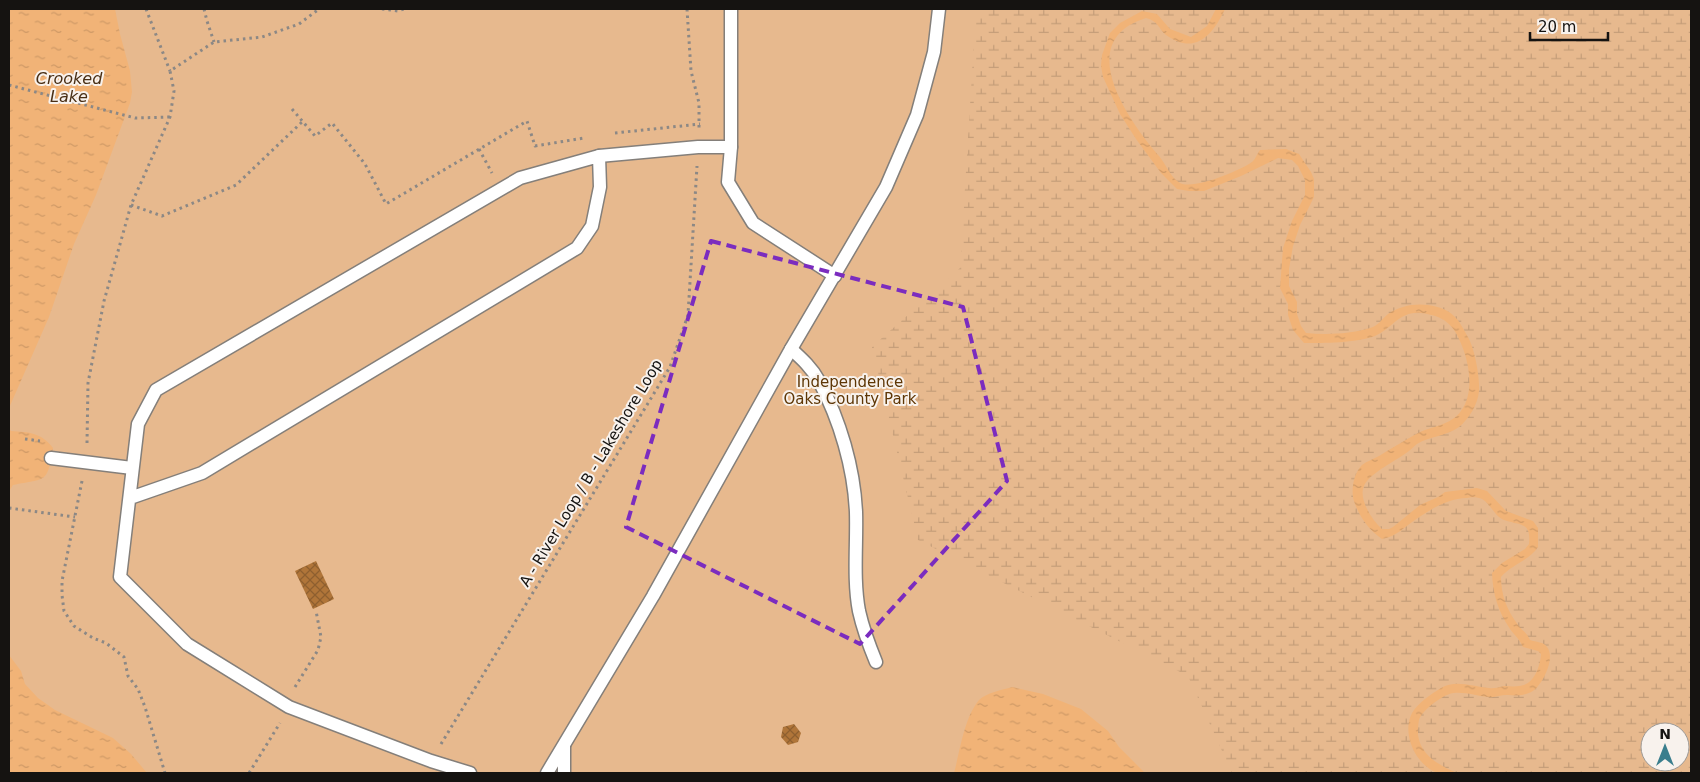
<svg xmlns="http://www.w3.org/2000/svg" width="1700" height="782" font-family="'DejaVu Sans',sans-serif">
<defs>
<pattern id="wetland-marsh" width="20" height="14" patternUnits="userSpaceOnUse" patternTransform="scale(1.25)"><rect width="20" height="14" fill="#e7b98e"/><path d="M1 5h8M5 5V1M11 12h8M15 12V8" fill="none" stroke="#c59e79"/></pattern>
<pattern id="water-ripples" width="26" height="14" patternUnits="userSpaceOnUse" patternTransform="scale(1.25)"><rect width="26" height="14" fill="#f1b377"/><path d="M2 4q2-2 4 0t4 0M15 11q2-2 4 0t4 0" fill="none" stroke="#ce9966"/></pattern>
<pattern id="building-cross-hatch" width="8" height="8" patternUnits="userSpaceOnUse" patternTransform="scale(1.25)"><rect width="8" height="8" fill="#b07539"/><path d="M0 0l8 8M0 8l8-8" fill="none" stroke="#8e5f2f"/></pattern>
</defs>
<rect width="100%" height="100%" fill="#f8f2ed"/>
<path fill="#e7b98e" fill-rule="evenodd" d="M 9,9 L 1691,9 L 1691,773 L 9,773 ZM 1650,732 L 1680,732 L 1680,762 L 1650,762 Z"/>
<path fill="url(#wetland-marsh)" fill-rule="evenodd" d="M 976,9 L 1691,9 L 1691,773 L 1232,773 L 1188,676 L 918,540 L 872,347 L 960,268 ZM 1650,732 L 1680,732 L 1680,762 L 1650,762 Z"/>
<g fill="url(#water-ripples)">
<path d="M 9,9 L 115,9 L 120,34 L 130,71 L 132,92 L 130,103 L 96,195 L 74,244 L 49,317 L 9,408 Z"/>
<path d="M 1216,9 L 1225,9 C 1213,35 1195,56 1166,35 C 1158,28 1158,21 1146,18 C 1072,41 1128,120 1159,156 C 1166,164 1170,177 1180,183 C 1194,190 1239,171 1252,162 C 1255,160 1257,154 1260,150 L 1286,149 L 1299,154 L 1311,172 L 1314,179 L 1314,197 L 1300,225 L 1293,246 L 1289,269 L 1289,286 L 1297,302 L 1297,314 L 1301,326 L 1306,333 C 1327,335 1350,334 1370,328 C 1378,326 1382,319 1388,314 C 1399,306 1415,303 1428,305 C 1453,309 1458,318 1469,339 C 1475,351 1480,378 1479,391 C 1478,404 1469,419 1459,427 C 1447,436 1430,436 1417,444 C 1414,446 1412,449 1409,451 C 1399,459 1368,474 1364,486 C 1358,499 1372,520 1382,529 L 1389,529 L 1393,527 L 1420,505 L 1438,497 L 1445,492 L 1477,488 L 1487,491 L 1506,511 L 1533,521 L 1538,528 L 1538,547 C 1529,561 1512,564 1501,577 C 1501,595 1507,610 1518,625 C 1523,632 1526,631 1530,640 C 1536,642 1544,642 1547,647 C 1555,657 1545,678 1538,686 C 1535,691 1528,694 1522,695 C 1517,696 1512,695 1507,695 C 1500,695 1495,698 1488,697 C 1477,696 1466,692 1454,693 C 1445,693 1422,710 1419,720 C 1418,724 1418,731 1418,735 C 1421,756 1439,765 1457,773 C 1451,773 1443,774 1438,773 C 1416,766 1401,734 1412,713 C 1418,703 1431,694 1441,688 C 1456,679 1473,687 1489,688 C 1494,689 1499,687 1504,686 C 1509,686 1514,687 1519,686 C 1534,685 1540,667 1541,654 L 1538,651 L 1523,647 C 1519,638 1515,636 1510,629 C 1498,611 1493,595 1492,573 L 1502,563 L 1525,549 L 1529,544 C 1531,522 1522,526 1504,520 C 1494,516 1491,504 1482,499 C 1478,497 1471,497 1467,498 C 1449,498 1429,510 1415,520 C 1403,528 1397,536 1382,539 C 1369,530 1361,519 1355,504 C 1350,493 1353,474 1362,465 C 1367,461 1374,459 1379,456 C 1392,448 1405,440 1418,433 C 1433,426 1451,425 1461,411 C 1474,393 1470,366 1462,346 C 1454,324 1444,316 1421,313 C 1399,311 1392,329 1375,336 C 1356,343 1324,343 1304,343 L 1293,330 L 1288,315 L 1288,304 L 1280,288 L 1283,248 L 1292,221 L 1305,195 L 1305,180 L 1298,166 L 1292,160 L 1278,158 L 1241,176 L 1204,191 L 1189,191 L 1177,189 L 1161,173 L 1136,139 L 1120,114 L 1103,77 L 1101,66 L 1102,55 L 1110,33 L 1120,23 L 1142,11 L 1157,14 L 1170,29 L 1191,37 L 1207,26 Z"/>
<path d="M 9,429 L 11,431 C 29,432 42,433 53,448 C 47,484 47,478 13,485 L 9,491 Z"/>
<path d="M 9,655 L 21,671 L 25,684 L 38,698 L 55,710 L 113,738 L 131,754 L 147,773 L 9,773 Z"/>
<path d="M 1012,687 L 1043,694 L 1081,709 L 1108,731 L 1119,747 L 1145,773 L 954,773 C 960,751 964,718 979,700 C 986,693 1002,690 1012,687 Z"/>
</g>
<g fill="url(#building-cross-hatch)">
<path d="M 316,561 L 334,599 L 313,609 L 295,571 Z"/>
<path d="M 794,724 L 801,733 L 798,742 L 788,745 L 781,737 L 783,727 Z"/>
</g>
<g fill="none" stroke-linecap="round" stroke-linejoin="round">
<defs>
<g id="lane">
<path d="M 731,9 L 731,147 L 728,182 L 753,223 L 835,276"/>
<path d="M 599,156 L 698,147 L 731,147"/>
<path d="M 791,349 C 802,359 812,368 819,381 C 840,420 854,468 856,512 C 857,545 853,579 859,611 C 863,629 869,645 876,662"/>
<path d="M 51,458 L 132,468"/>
<path d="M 130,498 L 202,473 L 577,248 L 592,226 L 600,187 L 599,156 L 520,178 L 156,390 L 138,424 L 120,577 L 187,644 L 289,707 L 431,761 L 470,773"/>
<path d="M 564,746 L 564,773"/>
<path d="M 547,773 L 653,596 L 791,349 L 886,187 L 917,115 L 934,52 L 939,9"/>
</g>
</defs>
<use href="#lane" stroke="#847f7a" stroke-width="15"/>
<g stroke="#8c8885" stroke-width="3" stroke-dasharray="2.5 4" stroke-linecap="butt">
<path d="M 146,9 L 170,71"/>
<path d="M 204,9 L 207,21 L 214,42"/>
<path d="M 382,9 L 398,11 L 404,9"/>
<path d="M 687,9 L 691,71 L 699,103 L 699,129"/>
<path d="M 9,85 L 135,118 L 170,117"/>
<path d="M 292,109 L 315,136 L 332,123 L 365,164 L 386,204 L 527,121 L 535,146 L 584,138"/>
<path d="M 615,133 L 700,124"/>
<path d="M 479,149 L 492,173"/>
<path d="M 131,205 L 162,216 L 236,185 L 302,122"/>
<path d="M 25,439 L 40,441"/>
<path d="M 87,443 L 88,383 L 104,301 L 131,205 L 170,117 L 174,91 L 170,71 L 214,42 L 262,37 L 299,24 L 319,9"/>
<path d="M 82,481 L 62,581 L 62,595 L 64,611 L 74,626 L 93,638 L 106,643 L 124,657 L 128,676 L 138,689 L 145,707 L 165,773"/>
<path d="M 9,508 L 75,517"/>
<path d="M 295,687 L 318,650 L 321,637 L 316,611"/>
<path d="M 441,744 L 670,367 L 688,315 L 697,166"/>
<path d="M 249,773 L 280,723"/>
</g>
<use href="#lane" stroke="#fff" stroke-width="12"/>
</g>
<path fill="none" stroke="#7b2cbf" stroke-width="4" stroke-dasharray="10 6" stroke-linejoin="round" d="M 711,241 L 963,307 L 1007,481 L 860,644 L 626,527 Z"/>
<g text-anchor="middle" stroke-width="4" stroke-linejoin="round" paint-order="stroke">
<g font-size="15" fill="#5e3605" stroke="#f8f2ed">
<text x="850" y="387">Independence<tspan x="850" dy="17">Oaks County Park</tspan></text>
</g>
<g font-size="15" fill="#151311" stroke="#f8f2ed">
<text transform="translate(591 473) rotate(-59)" y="5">A - River Loop / B - Lakeshore Loop</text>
</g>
<g font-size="16" font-style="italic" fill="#492f15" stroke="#f8f2ed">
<text x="69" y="84">Crooked<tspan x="69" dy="18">Lake</tspan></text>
</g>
</g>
<rect width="1700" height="782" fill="none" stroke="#151311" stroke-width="20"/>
<g transform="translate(1665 747)"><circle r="24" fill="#f8f2ed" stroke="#9d9995"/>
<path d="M0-4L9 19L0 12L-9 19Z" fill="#3a7e8d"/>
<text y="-8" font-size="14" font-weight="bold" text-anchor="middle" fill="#151311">N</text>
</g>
<path d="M1530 32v8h78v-8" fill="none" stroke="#151311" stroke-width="2.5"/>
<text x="1538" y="32" font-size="15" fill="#151311" stroke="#f8f2ed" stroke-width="4" paint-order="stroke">20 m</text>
</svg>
